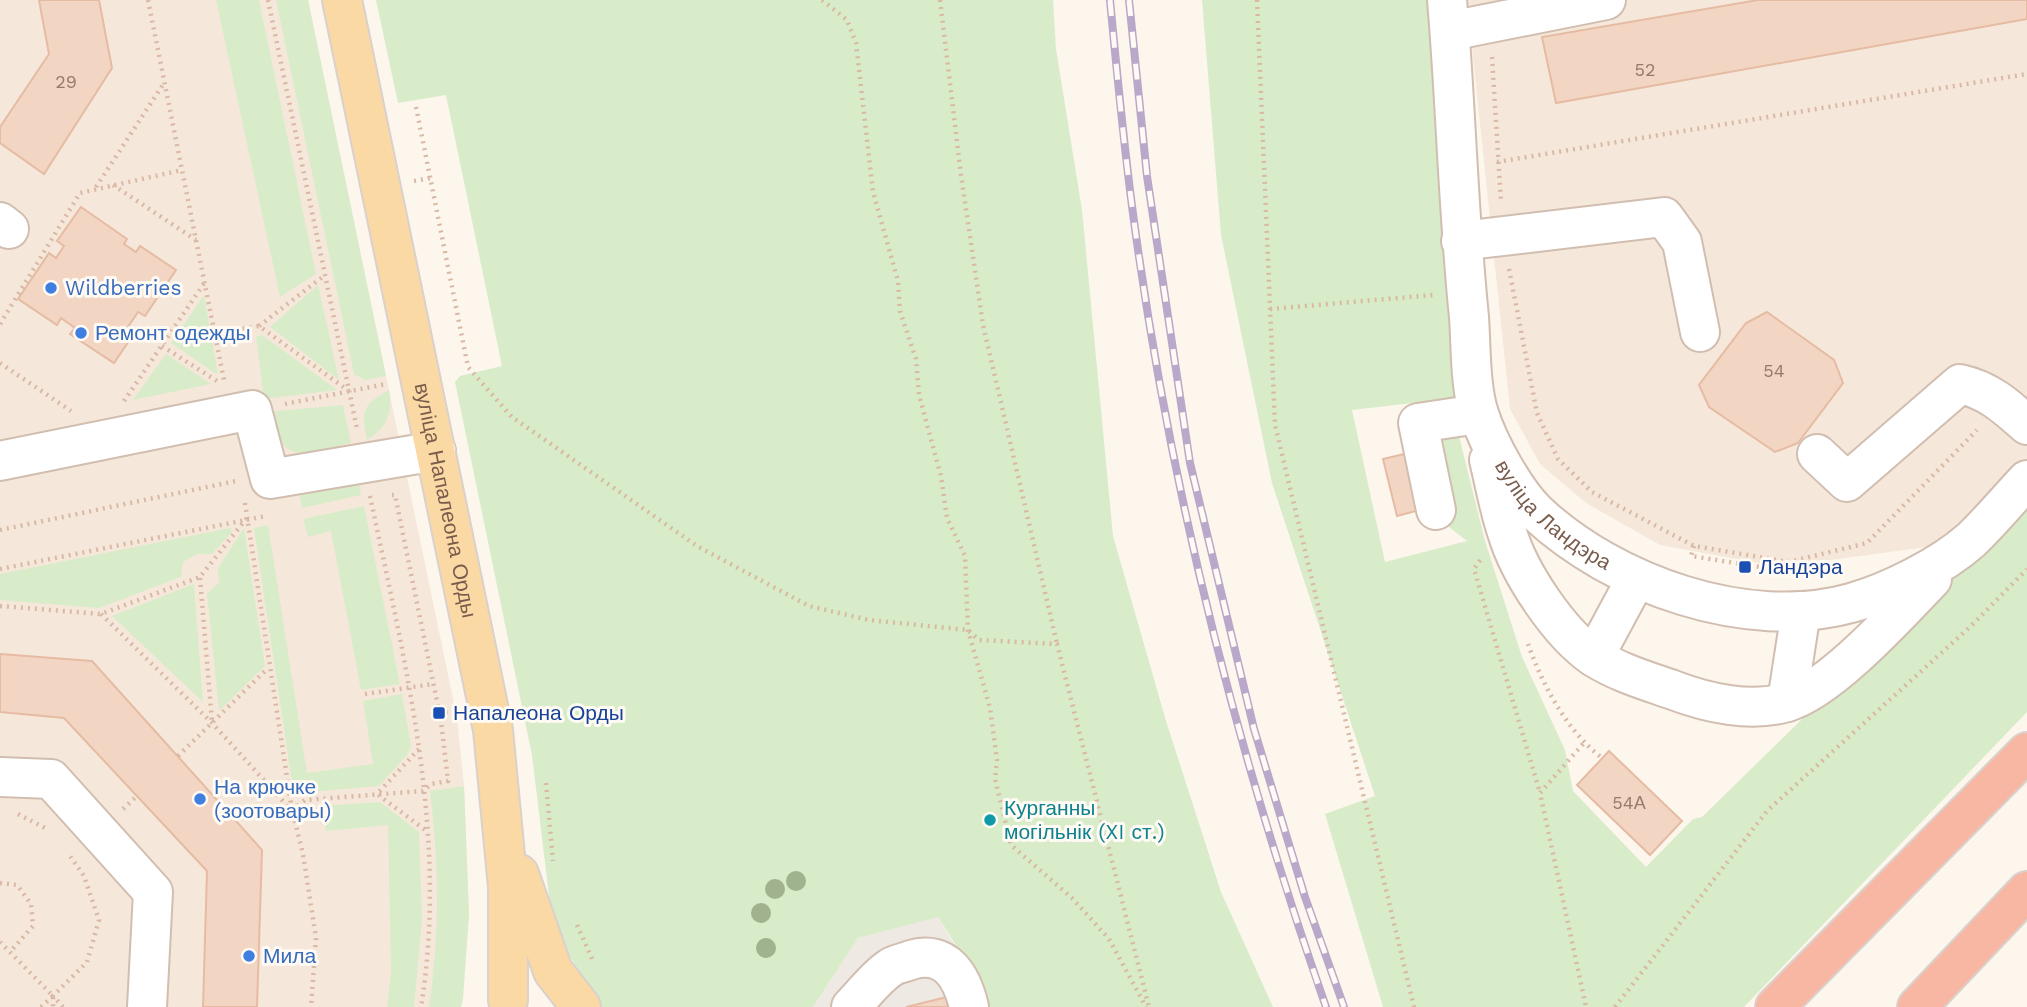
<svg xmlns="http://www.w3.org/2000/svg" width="2027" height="1007" font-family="'Work Sans',sans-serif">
<rect width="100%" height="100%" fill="#fdf6ec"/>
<g fill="#f5e8da">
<path d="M 0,0 L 308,0 L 457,718 L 464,786 L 469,914 L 461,1007 L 0,1007 Z"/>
<path d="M 1467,0 L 2027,0 L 2027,463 L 1948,544 L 1780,567 L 1660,545 L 1586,503 L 1540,464 L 1510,409 Z"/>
</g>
<path fill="#efe9e4" d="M 937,916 L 974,976 L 981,1007 L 813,1007 L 858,938 Z"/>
<g fill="#d8ecc9" fill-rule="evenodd">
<path d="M 216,0 L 259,0 L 316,274 L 280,297 Z"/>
<path d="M 276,0 L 308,0 L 386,376 L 365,380 L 354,374 Z"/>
<path d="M 376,0 L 1053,0 L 1056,49 L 1082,210 L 1113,536 L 1166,721 L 1221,892 L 1273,1007 L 982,1007 L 975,975 L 938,917 L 858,938 L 813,1007 L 601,1007 L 594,1000 L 565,947 L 550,904 L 532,755 L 455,382 L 460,376 L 502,366 L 446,95 L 398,103 Z"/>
<path d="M 1202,0 L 1427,0 L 1457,428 L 1485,541 L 1522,657 L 1565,750 L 1573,791 L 1646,867 L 1693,819 L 1702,817 L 2027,499 L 2027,712 L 1744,1007 L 1383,1007 L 1325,814 L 1375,796 L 1272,483 L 1221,235 ZM 1430,401 L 1441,521 L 1467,541 L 1385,562 L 1352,410 Z"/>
<path d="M 318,285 L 339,380 L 270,327 Z"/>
<path d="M 204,295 L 218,375 L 171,343 Z"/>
<path d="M 262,335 L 337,390 L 264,399 L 256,337 Z"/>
<path d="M 166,354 L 211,384 L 133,400 Z"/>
<path d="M 389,390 C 393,412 387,428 367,440 C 361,411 362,405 389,390 Z"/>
<path d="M 343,405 L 351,443 C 300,454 287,468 266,412 Z"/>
<path d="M 358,478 L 361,495 L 302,508 L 299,491 Z"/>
<path d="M 364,506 L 400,684 L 361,690 L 331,531 L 308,537 L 303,519 Z"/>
<path d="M 268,525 L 307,773 L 373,764 L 363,701 L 402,694 L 411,746 L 408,754 L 379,786 L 297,793 L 292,782 L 254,528 Z"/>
<path d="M 230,528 L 232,532 L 212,554 L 197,554 L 183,562 L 181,577 L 99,608 L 0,600 L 0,574 Z"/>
<path d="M 244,528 L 265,666 L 219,711 L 207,593 L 219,583 L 218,568 Z"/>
<path d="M 194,584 L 203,702 L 112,616 Z"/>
<path d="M 464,786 L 469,914 L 463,999 L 461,1007 L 429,1007 C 440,935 439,863 430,791 Z"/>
<path d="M 380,802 L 419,832 L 422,920 L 414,1007 L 387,1007 L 391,972 L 388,825 L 326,831 L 321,806 Z"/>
</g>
<g fill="#f3d5c3" stroke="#e6bba3" stroke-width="2">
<path d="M 39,0 L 99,0 L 112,68 L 44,174 L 0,143 L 0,127 L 49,54 Z"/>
<path d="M 1758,0 L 2027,0 L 2027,19 L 1556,103 L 1542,37 Z"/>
<path d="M 81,207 L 127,239 L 124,244 L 136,252 L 140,246 L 176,270 L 145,316 L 138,312 L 128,327 L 135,332 L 114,363 L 70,334 L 75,328 L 61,318 L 57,325 L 18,299 L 49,253 L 56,258 L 64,246 L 57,241 Z"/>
<path d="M 1767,312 L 1834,360 L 1843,383 L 1798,443 L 1775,452 L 1709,407 L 1699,385 L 1746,323 Z"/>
<path d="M 1413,452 L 1427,508 L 1397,516 L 1383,459 Z"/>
<path d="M 0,654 L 92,661 L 262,850 L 257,1007 L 203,1007 L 207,871 L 64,718 L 0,712 Z"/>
<path d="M 1609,751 L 1682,821 L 1650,855 L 1577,785 Z"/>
<path d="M 947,997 L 950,1007 L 906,1007 Z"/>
</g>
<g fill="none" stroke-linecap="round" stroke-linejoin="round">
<defs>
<g id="minor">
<path id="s1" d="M 1447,0 C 1456,105 1458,211 1469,317 C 1471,346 1470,387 1479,414 C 1488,443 1515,492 1537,513 C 1613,584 1747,632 1851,603 C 1888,593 1942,566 1971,540 C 1991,521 2008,500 2027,480"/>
<path d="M 1450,31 L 1606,0"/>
<path d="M 0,222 L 9,229"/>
<path d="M 1461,241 L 1664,217 L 1682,242 L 1700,332"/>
<path d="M 1817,454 L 1847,482 L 1960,384 C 1988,390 2006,406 2027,425"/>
<path d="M 1489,460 C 1495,484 1499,509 1507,532 C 1519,573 1559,633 1594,657 C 1617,672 1647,681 1673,690 C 1707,703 1751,713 1787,702 C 1831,689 1899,613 1932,579"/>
<path d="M 0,461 L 252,410 L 270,479 L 436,451"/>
<path d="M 1436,510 L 1418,423 L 1478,414"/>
<path d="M 1594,657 L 1636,579"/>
<path d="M 1787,702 L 1801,611"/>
<path d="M 0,777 L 51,779 L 153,892 L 147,1007"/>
<path d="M 851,1007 C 863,995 875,978 890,968 C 895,964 904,963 911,960 C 946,949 962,977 969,1007"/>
</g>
<g id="major">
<path id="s2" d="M 342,0 L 493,730 L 508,887 L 508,1000"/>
<path d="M 519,874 L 553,971 L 581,1007"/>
</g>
<g id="highway">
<path d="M 1775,1007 L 2027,752"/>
<path d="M 1917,1007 L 2027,891"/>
</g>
</defs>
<use href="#minor" stroke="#d1beb0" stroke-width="42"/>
<use href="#major" stroke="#dad1cd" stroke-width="42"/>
<use href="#highway" stroke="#dad1cd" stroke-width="42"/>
<g stroke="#d9b8a5" stroke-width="4.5" stroke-dasharray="2 5" stroke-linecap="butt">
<path d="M 148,0 L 224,380"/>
<path d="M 268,0 L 357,429"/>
<path d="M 822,0 L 847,20 L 856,43 L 873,192 L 898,281 L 900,311 L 916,359 L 919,395 L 941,476 L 947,518 L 965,556 L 968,630 L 990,708 L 997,760 L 995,779 L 1011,845 L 1072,898 L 1109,939 L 1146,1007"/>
<path d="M 940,0 L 961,175 L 983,325 L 1057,644"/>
<path d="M 1257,0 L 1275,425 L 1414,1007"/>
<path d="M 1492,57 L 1501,202"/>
<path d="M 416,107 L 468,367 L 512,417 L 697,546 L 809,606 L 869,620 L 968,630 L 979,640 L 1057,644 L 1149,1007"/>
<path d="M 1497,162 L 2027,74"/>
<path d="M 414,181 L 431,178"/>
<path d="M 113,185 L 196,240"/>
<path d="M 96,187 L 164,83"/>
<path d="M 1509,269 L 1537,413 L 1558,459 L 1592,492 L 1694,546 L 1789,562 L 1867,543 L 1977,430"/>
<path d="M 1270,309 L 1433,295"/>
<path d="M 0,324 L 80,193 L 182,170"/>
<path d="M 259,326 L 325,275"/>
<path d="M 215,333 L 259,326 L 349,391"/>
<path d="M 162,346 L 217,381"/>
<path d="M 0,363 L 71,411"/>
<path d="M 124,401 L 205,282"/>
<path d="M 285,404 L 386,384"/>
<path d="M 370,496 C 405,663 449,835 421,1007"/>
<path d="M 245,503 L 292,810 L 303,854 L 316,938 L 311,1007"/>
<path d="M 0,530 L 236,481"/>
<path d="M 1694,546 L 1691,556 L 1786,571 L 1789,562"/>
<path d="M 1480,560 L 1474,569 L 1540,793"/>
<path d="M 0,569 L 266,516"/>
<path d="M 200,578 L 212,722"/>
<path d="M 0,606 L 101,614 L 200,577 L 246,519"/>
<path d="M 101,614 L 212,723 L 291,810"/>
<path d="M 1528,644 C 1543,686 1567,731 1602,758"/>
<path d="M 365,694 L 433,684"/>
<path d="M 439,713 L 456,711"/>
<path d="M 1583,744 L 1540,793 L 1586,1007"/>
<path d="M 419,749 L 377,794 L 428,832"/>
<path d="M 178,756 L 268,668"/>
<path d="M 546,783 L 553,861"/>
<path d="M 123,809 L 137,796"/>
<path d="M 292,810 L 305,800 L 423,791 L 431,784 L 448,781 L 441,721 L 395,495 L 392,495"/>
<path d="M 18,814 L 47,829"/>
<path d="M 0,883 L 17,885 L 31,904 L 33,926 L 10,952"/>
<path d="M 577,925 L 593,961"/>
<path d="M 0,942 L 53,996 L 53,1007"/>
<path d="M 41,1007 L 53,996"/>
<path d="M 63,1007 L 53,996 L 87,962 L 99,920 L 84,876 L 70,856"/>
<path d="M 1615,1007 L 1767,811 L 1971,626 L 2027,569"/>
</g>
<use href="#minor" stroke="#fff" stroke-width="38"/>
<use href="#major" stroke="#fbd9a5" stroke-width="38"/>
<use href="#highway" stroke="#f7b7a3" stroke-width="38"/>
<defs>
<g id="rail">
<path d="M 1110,0 C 1117,74 1124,148 1134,221 C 1170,488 1237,753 1326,1007"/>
<path d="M 1129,0 L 1147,176 L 1190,463 L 1254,729 L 1305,897 L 1344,1007"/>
</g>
</defs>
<use href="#rail" stroke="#b9a8c9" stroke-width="8"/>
<use href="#rail" stroke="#fffaf3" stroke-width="5" stroke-dasharray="16" stroke-linecap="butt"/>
</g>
<g fill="#a0b28e">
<circle cx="796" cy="881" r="10"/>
<circle cx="775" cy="889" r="10"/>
<circle cx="761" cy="913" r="10"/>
<circle cx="766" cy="948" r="10"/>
</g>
<g fill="#3f7fe0" stroke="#fffaf3" stroke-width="2.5">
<circle cx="51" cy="288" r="7"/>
<circle cx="81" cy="333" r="7"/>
<circle cx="200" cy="799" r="7"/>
<circle cx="249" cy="956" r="7"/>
</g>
<g fill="#1a4fb4" stroke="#fffaf3" stroke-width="2.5">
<rect x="1738" y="560" width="14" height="14" rx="3.5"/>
<rect x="432" y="706" width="14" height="14" rx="3.5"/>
</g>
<circle fill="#0f9aa8" stroke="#fffaf3" stroke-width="2.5" cx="990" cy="820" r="7"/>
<g text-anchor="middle" stroke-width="6" stroke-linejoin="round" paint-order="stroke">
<g font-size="18" fill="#987a6a">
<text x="1645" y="76">52</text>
<text x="66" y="88">29</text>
<text x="1774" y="377">54</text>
<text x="1629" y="809">54А</text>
</g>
<g font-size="21" fill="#366cbe" stroke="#fffaf3" text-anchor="start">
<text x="65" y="295">Wildberries</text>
<text x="95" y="340">Ремонт одежды</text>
<text x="214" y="794">На крючке<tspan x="214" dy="24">(зоотовары)</tspan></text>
<text x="263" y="963">Мила</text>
</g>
<g font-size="21" fill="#7a5c4d" stroke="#fffaf3">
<text dy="7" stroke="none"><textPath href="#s2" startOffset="511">вуліца Напалеона Орды</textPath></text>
<text dy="7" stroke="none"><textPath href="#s1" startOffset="544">вуліца Ландэра</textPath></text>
</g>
<g font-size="21" fill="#164399" stroke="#fffaf3" text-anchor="start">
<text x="1759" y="574">Ландэра</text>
<text x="453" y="720">Напалеона Орды</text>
</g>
<g font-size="21" fill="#0d838f" stroke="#fffaf3" text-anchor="start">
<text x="1004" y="815">Курганны<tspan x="1004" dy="24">могільнік (XI ст.)</tspan></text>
</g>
</g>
</svg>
